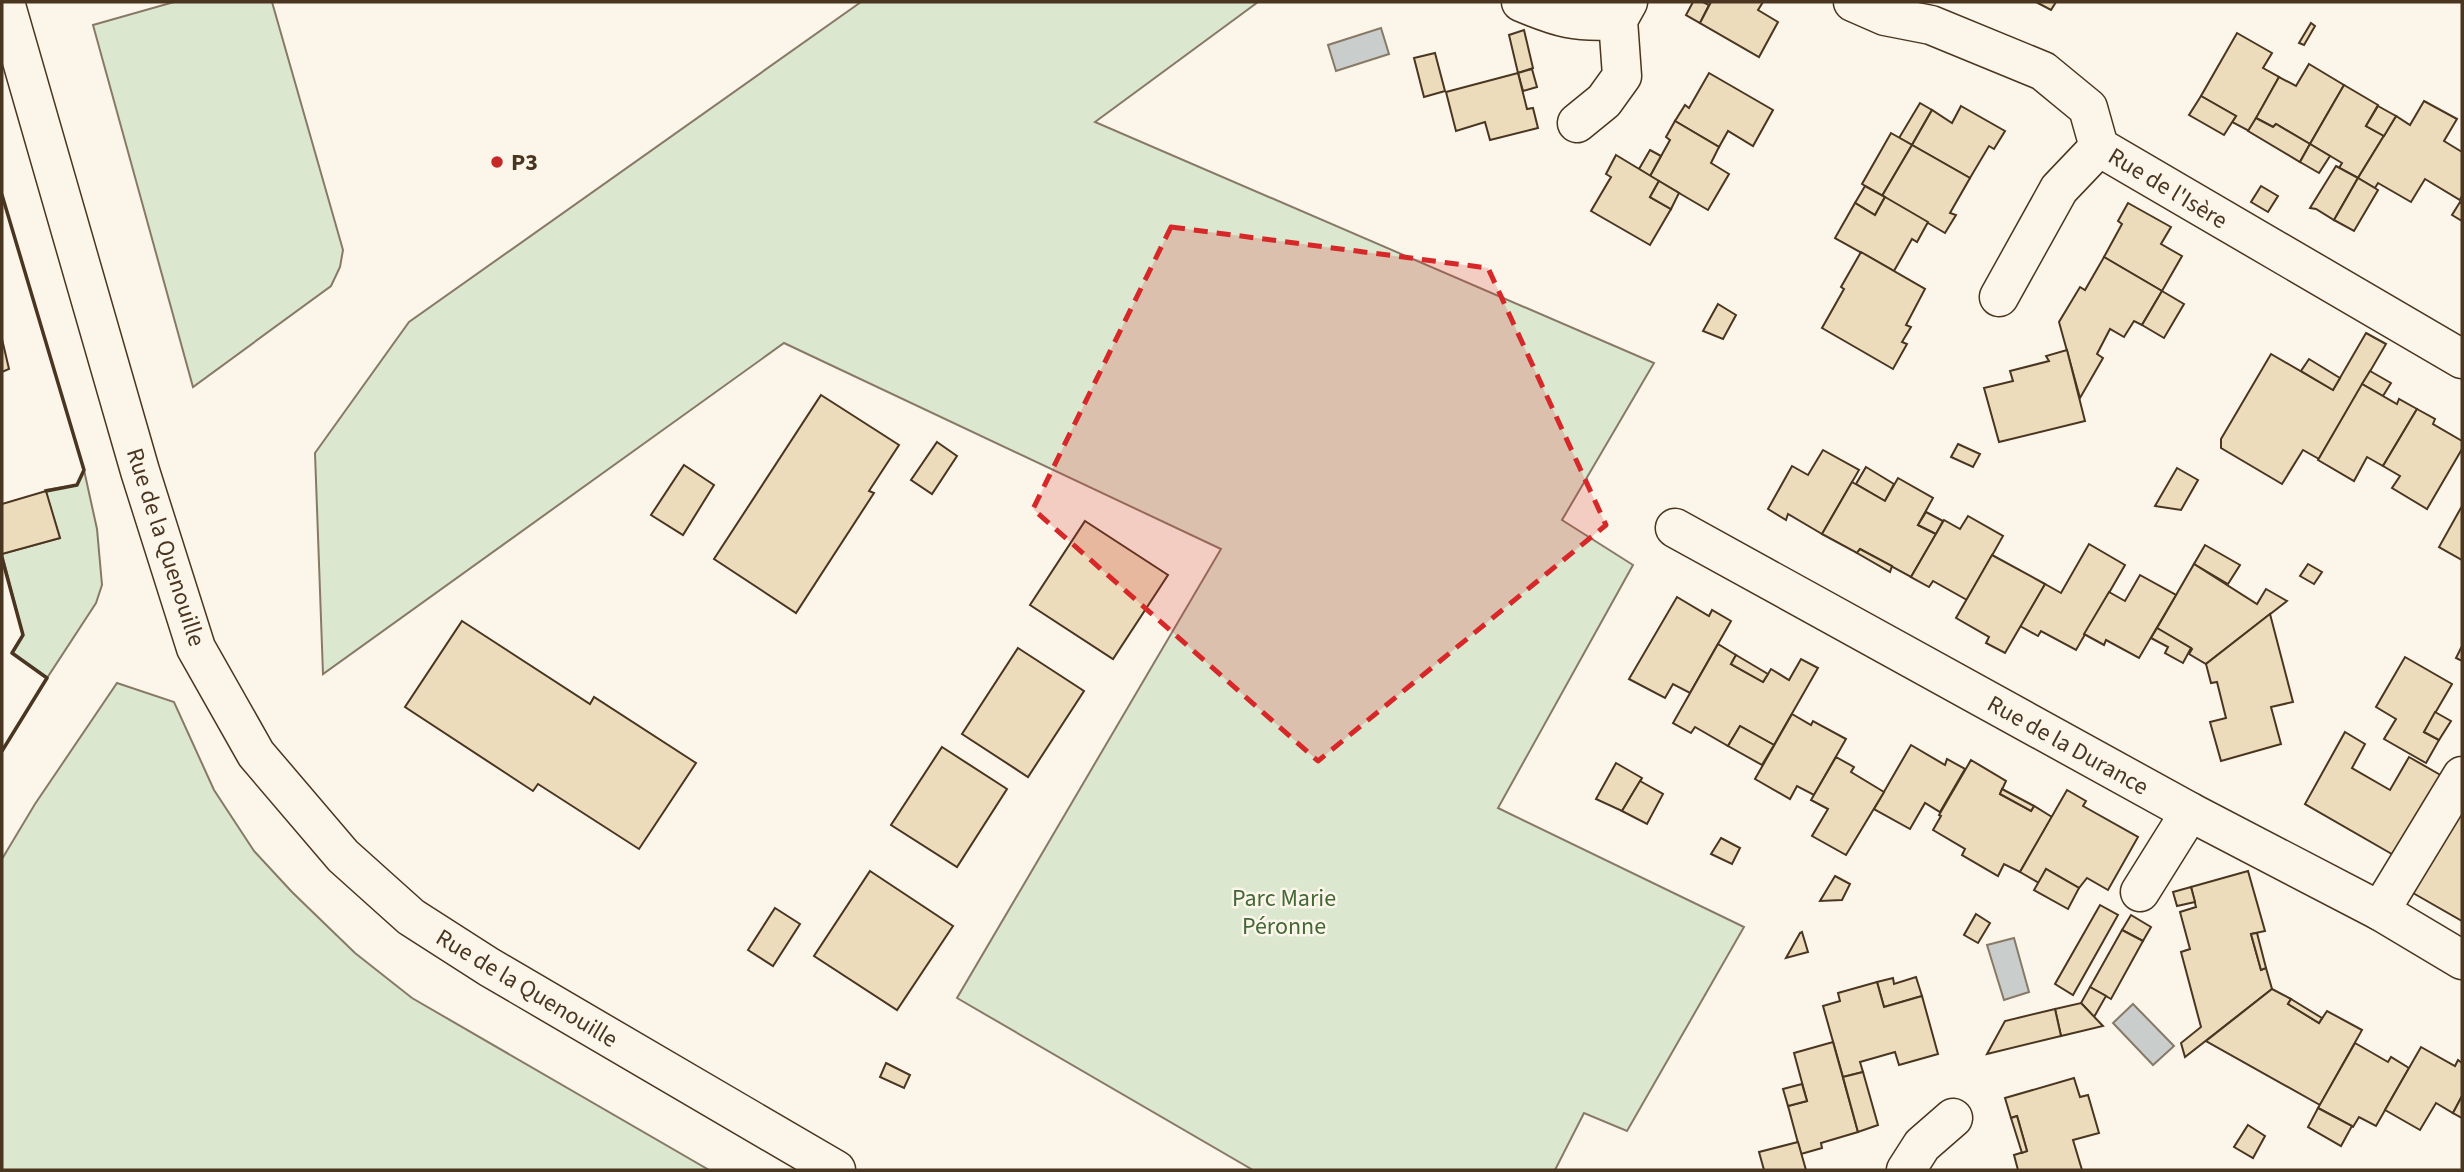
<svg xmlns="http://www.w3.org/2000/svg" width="2464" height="1172" font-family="'Source Sans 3',sans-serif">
<rect width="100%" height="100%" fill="#fbf6e9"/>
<g fill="#dce7d0" stroke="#887966" stroke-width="2">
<path d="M 174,2 L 272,2 L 343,250 L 340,267 L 331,286 L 193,387 L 93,25 Z"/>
<path d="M 861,2 L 1258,2 L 1095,122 L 1654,363 L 1562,520 L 1633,565 L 1498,808 L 1744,927 L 1627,1131 L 1584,1113 L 1555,1170 L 1253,1170 L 957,998 L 1221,549 L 784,343 L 323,674 L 315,453 L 409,322 Z"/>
<path d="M 84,470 L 97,529 L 102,585 L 96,603 L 47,678 L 12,653 L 23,635 L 2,554 L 60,538 L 45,490 L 77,485 Z"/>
<path d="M 117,683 L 174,702 L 214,790 L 254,851 L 292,892 L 355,953 L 412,998 L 709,1170 L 2,1170 L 2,859 L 35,804 Z"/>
</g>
<g fill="#c9cecd" stroke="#887966" stroke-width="2">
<path d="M 1381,28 L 1389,54 L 1336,71 L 1328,45 Z"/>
<path d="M 2014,938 L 2029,992 L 2004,1000 L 1987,945 Z"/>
<path d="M 2133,1004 L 2174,1046 L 2153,1065 L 2113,1023 Z"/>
</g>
<g fill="#ecdcbc" stroke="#4a3520" stroke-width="2">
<path d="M 1693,2 L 1703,2 L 1709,5 L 1700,23 L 1686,15 Z"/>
<path d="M 1711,2 L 1763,2 L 1758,10 L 1778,22 L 1759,57 L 1700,23 Z"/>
<path d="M 2036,2 L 2056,2 L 2051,10 Z"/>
<path d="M 2311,23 L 2315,26 L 2304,45 L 2299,43 Z"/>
<path d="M 1524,30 L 1533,68 L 1518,73 L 1509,35 Z"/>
<path d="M 2237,33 L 2272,53 L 2263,68 L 2279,77 L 2249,131 L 2232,122 L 2236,116 L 2201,96 Z"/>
<path d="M 1435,53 L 1445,91 L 1424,97 L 1414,58 Z"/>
<path d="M 2309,64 L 2344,85 L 2310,144 L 2276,124 L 2273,127 L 2256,118 L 2279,77 L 2296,86 Z"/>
<path d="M 1532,69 L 1537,87 L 1523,91 L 1518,73 Z"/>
<path d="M 1518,73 L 1527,109 L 1533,108 L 1538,128 L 1490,140 L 1485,122 L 1456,131 L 1446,92 Z"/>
<path d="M 1709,73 L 1773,110 L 1753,146 L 1728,131 L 1719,147 L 1675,121 L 1685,105 L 1689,108 Z"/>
<path d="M 2344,85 L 2378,105 L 2366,126 L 2384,136 L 2358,178 L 2339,168 L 2342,163 L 2310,144 Z"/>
<path d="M 2201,96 L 2236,116 L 2224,135 L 2189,115 Z"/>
<path d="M 2424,101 L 2457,119 L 2444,141 L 2462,152 L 2462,196 L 2460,200 L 2425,179 L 2411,202 L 2378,183 L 2375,188 L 2358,178 L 2396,116 L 2410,125 Z"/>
<path d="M 1920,103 L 1932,110 L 1912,145 L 1899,138 Z"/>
<path d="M 1961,106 L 2005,131 L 1994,149 L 1989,146 L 1970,178 L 1912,145 L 1932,110 L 1952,123 Z"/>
<path d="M 2378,106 L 2396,116 L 2384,136 L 2366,126 Z"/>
<path d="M 2256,118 L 2273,127 L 2276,124 L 2310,144 L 2300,162 L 2248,131 Z"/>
<path d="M 1675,121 L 1719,147 L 1711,163 L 1729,174 L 1708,210 L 1650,176 L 1670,140 L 1666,137 Z"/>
<path d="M 1891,133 L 1912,145 L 1882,196 L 1862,184 Z"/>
<path d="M 2310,144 L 2330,156 L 2319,173 L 2300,162 Z"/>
<path d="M 1912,145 L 1970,178 L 1950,213 L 1956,215 L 1945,233 L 1882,196 Z"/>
<path d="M 1650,150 L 1661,156 L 1650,176 L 1639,169 Z"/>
<path d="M 1616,155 L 1659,181 L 1650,197 L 1671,209 L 1650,245 L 1591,211 L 1611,177 L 1606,174 Z"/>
<path d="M 2336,166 L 2358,178 L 2334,220 L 2316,209 L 2310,208 Z"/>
<path d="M 2358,178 L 2378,190 L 2354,231 L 2334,220 Z"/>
<path d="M 1659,181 L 1679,193 L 1671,209 L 1650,197 Z"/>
<path d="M 1865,186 L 1885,197 L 1875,215 L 1855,203 Z"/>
<path d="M 2261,186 L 2278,196 L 2268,212 L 2251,202 Z"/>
<path d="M 1885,197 L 1928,222 L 1917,242 L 1912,239 L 1894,271 L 1835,238 L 1855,203 L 1875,215 Z"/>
<path d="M 2460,202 L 2462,204 L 2462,221 L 2452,215 Z"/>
<path d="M 2128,203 L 2171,227 L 2161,244 L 2182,256 L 2162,291 L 2104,257 L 2122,224 L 2118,221 Z"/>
<path d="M 1861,252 L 1925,289 L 1906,325 L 1911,327 L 1902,342 L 1907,344 L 1893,369 L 1822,328 L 1844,289 L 1841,287 Z"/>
<path d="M 2104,257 L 2162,291 L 2142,325 L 2134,321 L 2124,337 L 2110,329 L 2097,354 L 2103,358 L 2080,398 L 2059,322 L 2080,287 L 2085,290 Z"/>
<path d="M 2162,291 L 2184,304 L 2164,338 L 2142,325 Z"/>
<path d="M 1718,304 L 1736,315 L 1723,339 L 1703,331 Z"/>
<path d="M 2366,333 L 2386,344 L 2319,459 L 2303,450 L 2282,484 L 2221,448 L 2221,439 L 2271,354 L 2333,390 Z"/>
<path d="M 2,339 L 9,369 L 2,372 Z"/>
<path d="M 2067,350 L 2085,421 L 1999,442 L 1984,388 L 2013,381 L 2010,371 L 2049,361 L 2046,356 Z"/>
<path d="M 2309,359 L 2340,378 L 2333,390 L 2301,371 Z"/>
<path d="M 2370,371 L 2391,383 L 2383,396 L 2362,384 Z"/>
<path d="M 2362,384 L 2397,404 L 2399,399 L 2417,409 L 2383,466 L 2367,457 L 2354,481 L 2318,460 Z"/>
<path d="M 821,395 L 899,445 L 869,491 L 874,493 L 796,613 L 714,559 Z"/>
<path d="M 2417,409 L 2435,419 L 2433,424 L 2462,441 L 2462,449 L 2427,509 L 2392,488 L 2400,476 L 2383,466 Z"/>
<path d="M 937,442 L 957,456 L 932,494 L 911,480 Z"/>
<path d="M 1958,444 L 1980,454 L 1973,467 L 1951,457 Z"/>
<path d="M 1823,450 L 1859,470 L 1822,534 L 1788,514 L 1786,520 L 1768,509 L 1792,466 L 1808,475 Z"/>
<path d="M 684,465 L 714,485 L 683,535 L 651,515 Z"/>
<path d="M 1866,467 L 1894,484 L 1885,501 L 1856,484 Z"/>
<path d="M 2177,468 L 2198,480 L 2181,510 L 2155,506 Z"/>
<path d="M 1898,478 L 1933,498 L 1918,525 L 1936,534 L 1911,577 L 1860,549 L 1857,553 L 1822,534 L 1852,482 L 1885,501 Z"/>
<path d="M 46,491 L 60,538 L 2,554 L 2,504 Z"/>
<path d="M 2462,506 L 2462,560 L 2439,547 Z"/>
<path d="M 1926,512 L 1943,521 L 1936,534 L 1918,525 Z"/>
<path d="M 1968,516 L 2003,536 L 1967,600 L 1933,581 L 1929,587 L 1911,577 L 1944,520 L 1960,529 Z"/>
<path d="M 1085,521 L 1168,575 L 1113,659 L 1030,605 Z"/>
<path d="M 2089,544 L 2125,565 L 2076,650 L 2041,631 L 2038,636 L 2020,626 L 2045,584 L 2061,593 Z"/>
<path d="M 2205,545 L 2240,565 L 2228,584 L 2194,564 Z"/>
<path d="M 1860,549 L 1892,566 L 1890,572 L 1857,553 Z"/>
<path d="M 1992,555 L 2045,584 L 2005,653 L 1986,643 L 1989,637 L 1956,618 Z"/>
<path d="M 2194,564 L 2257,604 L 2266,589 L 2287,601 L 2206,664 L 2189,654 L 2192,649 L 2157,628 Z"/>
<path d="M 2308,564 L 2322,572 L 2314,584 L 2300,576 Z"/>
<path d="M 2140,575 L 2176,595 L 2139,658 L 2106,640 L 2104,645 L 2084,634 L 2109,592 L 2125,601 Z"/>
<path d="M 1677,597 L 1709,616 L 1712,610 L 1731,621 L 1690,693 L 1673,684 L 1665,698 L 1629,679 Z"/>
<path d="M 2270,614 L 2293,702 L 2271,707 L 2281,744 L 2221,761 L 2210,722 L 2226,718 L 2217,682 L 2211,683 L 2206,664 Z"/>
<path d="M 462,621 L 590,704 L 594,697 L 696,763 L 639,849 L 538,784 L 533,791 L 405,707 Z"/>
<path d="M 2157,628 L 2191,648 L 2183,663 L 2165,653 L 2168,647 L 2151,638 Z"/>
<path d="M 1718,644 L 1736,655 L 1731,664 L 1763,682 L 1771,669 L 1789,680 L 1801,659 L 1818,668 L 1774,745 L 1740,726 L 1728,746 L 1695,727 L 1691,733 L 1673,723 Z"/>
<path d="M 2462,646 L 2462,661 L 2456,658 Z"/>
<path d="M 1018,648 L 1084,691 L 1028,777 L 962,734 Z"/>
<path d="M 1736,655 L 1768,674 L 1763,682 L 1731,664 Z"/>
<path d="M 2405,657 L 2452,684 L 2424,732 L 2439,740 L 2426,763 L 2384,739 L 2396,719 L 2376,707 Z"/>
<path d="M 2435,712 L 2451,721 L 2439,740 L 2424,732 Z"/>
<path d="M 1792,714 L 1811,725 L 1813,721 L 1846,739 L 1814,795 L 1797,786 L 1790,799 L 1755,779 Z"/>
<path d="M 1740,726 L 1774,745 L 1762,765 L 1728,746 Z"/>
<path d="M 2345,732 L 2365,744 L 2352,768 L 2390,790 L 2409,757 L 2444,777 L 2397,857 L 2305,804 Z"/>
<path d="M 1911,745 L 1945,765 L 1947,759 L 1965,769 L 1940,812 L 1925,803 L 1910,829 L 1874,809 Z"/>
<path d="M 942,747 L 1007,789 L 957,867 L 891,825 Z"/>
<path d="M 1836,757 L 1854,767 L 1851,772 L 1884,792 L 1846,855 L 1812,836 L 1828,809 L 1811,800 Z"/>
<path d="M 1971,760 L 2006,781 L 2000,794 L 2031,811 L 2034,806 L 2052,817 L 2020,872 L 2004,864 L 1998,876 L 1962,855 L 1965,849 L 1933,830 L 1941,816 L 1939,815 Z"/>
<path d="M 1616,763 L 1642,778 L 1622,811 L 1596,799 Z"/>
<path d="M 1640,781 L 1663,794 L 1647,824 L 1622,811 Z"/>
<path d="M 2002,789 L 2034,806 L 2031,811 L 2000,794 Z"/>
<path d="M 2067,790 L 2086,801 L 2083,806 L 2138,837 L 2108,890 L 2087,878 L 2079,888 L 2046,869 L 2039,883 L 2020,872 Z"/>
<path d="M 2459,812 L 2462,814 L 2462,921 L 2413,893 Z"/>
<path d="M 1721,838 L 1740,848 L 1732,864 L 1711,854 Z"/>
<path d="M 2046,869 L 2079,888 L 2068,909 L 2034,890 Z"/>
<path d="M 870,871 L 953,926 L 897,1010 L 814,956 Z"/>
<path d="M 2248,871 L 2265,931 L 2251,934 L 2261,970 L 2266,968 L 2272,989 L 2185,1057 L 2181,1043 L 2201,1027 L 2181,952 L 2190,949 L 2180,912 L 2196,907 L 2191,887 Z"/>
<path d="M 1835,876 L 1850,884 L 1842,900 L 1820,901 Z"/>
<path d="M 2191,887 L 2195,902 L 2177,906 L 2173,892 Z"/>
<path d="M 2100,905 L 2118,915 L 2073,995 L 2055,984 Z"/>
<path d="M 775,908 L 800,924 L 773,966 L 748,950 Z"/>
<path d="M 1976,914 L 1990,923 L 1978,943 L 1964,935 Z"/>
<path d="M 2131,915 L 2151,927 L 2143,941 L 2122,930 Z"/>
<path d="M 2122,930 L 2143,941 L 2111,999 L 2090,987 Z"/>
<path d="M 1802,932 L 1808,952 L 1786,958 L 1800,933 Z"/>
<path d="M 2257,933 L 2266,968 L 2261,970 L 2251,934 Z"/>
<path d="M 1916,977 L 1922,996 L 1884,1007 L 1877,982 L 1893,978 L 1894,984 Z"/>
<path d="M 1877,982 L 1884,1007 L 1922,996 L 1938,1054 L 1899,1065 L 1895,1052 L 1860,1062 L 1863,1072 L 1843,1077 L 1823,1006 L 1840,1001 L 1838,993 Z"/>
<path d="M 2090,987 L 2106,996 L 2094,1017 L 2081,1003 Z"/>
<path d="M 2272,989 L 2291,999 L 2288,1004 L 2319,1023 L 2327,1011 L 2362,1030 L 2320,1105 L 2206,1041 Z"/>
<path d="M 2291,999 L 2322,1018 L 2319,1023 L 2288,1004 Z"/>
<path d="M 2081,1003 L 2103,1026 L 2061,1036 L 2055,1009 Z"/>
<path d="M 2055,1009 L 2061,1036 L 1987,1054 L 2005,1021 Z"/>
<path d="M 1833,1042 L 1858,1132 L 1821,1143 L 1822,1148 L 1801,1154 L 1788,1106 L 1807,1101 L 1794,1053 Z"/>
<path d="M 2355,1043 L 2388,1062 L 2391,1057 L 2409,1068 L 2376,1126 L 2359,1117 L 2353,1127 L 2318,1108 Z"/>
<path d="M 2421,1047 L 2455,1066 L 2458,1060 L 2462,1063 L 2462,1096 L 2453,1113 L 2436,1103 L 2420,1130 L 2385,1110 Z"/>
<path d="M 886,1063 L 910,1075 L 904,1088 L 880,1077 Z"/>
<path d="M 1863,1072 L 1878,1125 L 1858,1132 L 1843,1077 Z"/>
<path d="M 2074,1078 L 2080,1097 L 2088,1095 L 2099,1133 L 2073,1140 L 2082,1170 L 2018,1170 L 2014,1155 L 2027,1151 L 2017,1116 L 2011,1118 L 2005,1098 Z"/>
<path d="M 1802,1084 L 1807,1101 L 1788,1106 L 1783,1089 Z"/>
<path d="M 2462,1096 L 2462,1118 L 2453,1113 Z"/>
<path d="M 2318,1108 L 2352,1126 L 2341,1146 L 2308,1127 Z"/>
<path d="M 2017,1116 L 2027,1151 L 2022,1153 L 2011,1118 Z"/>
<path d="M 2248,1125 L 2265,1136 L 2253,1158 L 2234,1147 Z"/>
<path d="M 1798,1142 L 1806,1170 L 1764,1170 L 1759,1152 Z"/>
</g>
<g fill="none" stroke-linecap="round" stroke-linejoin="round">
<defs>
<g id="minor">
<path d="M 1521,2 C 1559,18 1576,23 1618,20"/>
<path d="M 1853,2 L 1885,16 L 1931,25 L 2043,71 L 2088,108 L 2099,147 L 2462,359"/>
<path d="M 1577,123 L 1604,101 L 1622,76 L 1618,20 L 1628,2"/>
<path d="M 1999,297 L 2059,189 L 2099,147"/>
<path d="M 1675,528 L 2190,812 L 2380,911 L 2462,960"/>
<path d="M 2140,892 L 2190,812"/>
<path d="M 2380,911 L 2462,776"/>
<path d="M 1906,1170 L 1922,1145 L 1953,1118"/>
</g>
<path id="tertiary" d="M 5,2 L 140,471 L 196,648 L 256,754 L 343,856 L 411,917 L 489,967 L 836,1170"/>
</defs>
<use href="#minor" stroke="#4a3520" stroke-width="41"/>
<use href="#tertiary" stroke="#4a3520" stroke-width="41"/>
<use href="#minor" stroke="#fbf6e9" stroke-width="38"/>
<use href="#tertiary" stroke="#fbf6e9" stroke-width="38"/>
<g stroke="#4a3520" stroke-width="3.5">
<path d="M 2,195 L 84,470 L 77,485 L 46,491"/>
<path d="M 2,558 L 23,635 L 12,653 L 47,678 L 2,751"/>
</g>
</g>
<path fill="#d62828" fill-opacity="0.2" stroke="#d62828" stroke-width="5" stroke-dasharray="14 9" stroke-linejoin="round" d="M 1171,227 L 1488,268 L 1606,525 L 1318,761 L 1033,509 Z"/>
<circle fill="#c62828" stroke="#fbf6e9" stroke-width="2.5" cx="497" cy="162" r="7"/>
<g text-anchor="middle" stroke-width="5" stroke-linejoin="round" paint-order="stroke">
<g font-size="24" font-weight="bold" fill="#4a3520" stroke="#fbf6e9" text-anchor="start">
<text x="511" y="170">P3</text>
</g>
<g font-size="24" fill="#4a3520" stroke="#fbf6e9">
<text transform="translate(2168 188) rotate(31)" y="8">Rue de l'Isère</text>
<text transform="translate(166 547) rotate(72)" y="8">Rue de la Quenouille</text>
<text transform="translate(2068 745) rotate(29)" y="8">Rue de la Durance</text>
<text transform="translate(527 988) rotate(31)" y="8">Rue de la Quenouille</text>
</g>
<g font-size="24" fill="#436837" stroke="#fbf6e9">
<text x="1284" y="906">Parc Marie<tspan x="1284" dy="28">Péronne</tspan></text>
</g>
</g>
<rect width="2464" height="1172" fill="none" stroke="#4a3520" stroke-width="7"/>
</svg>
